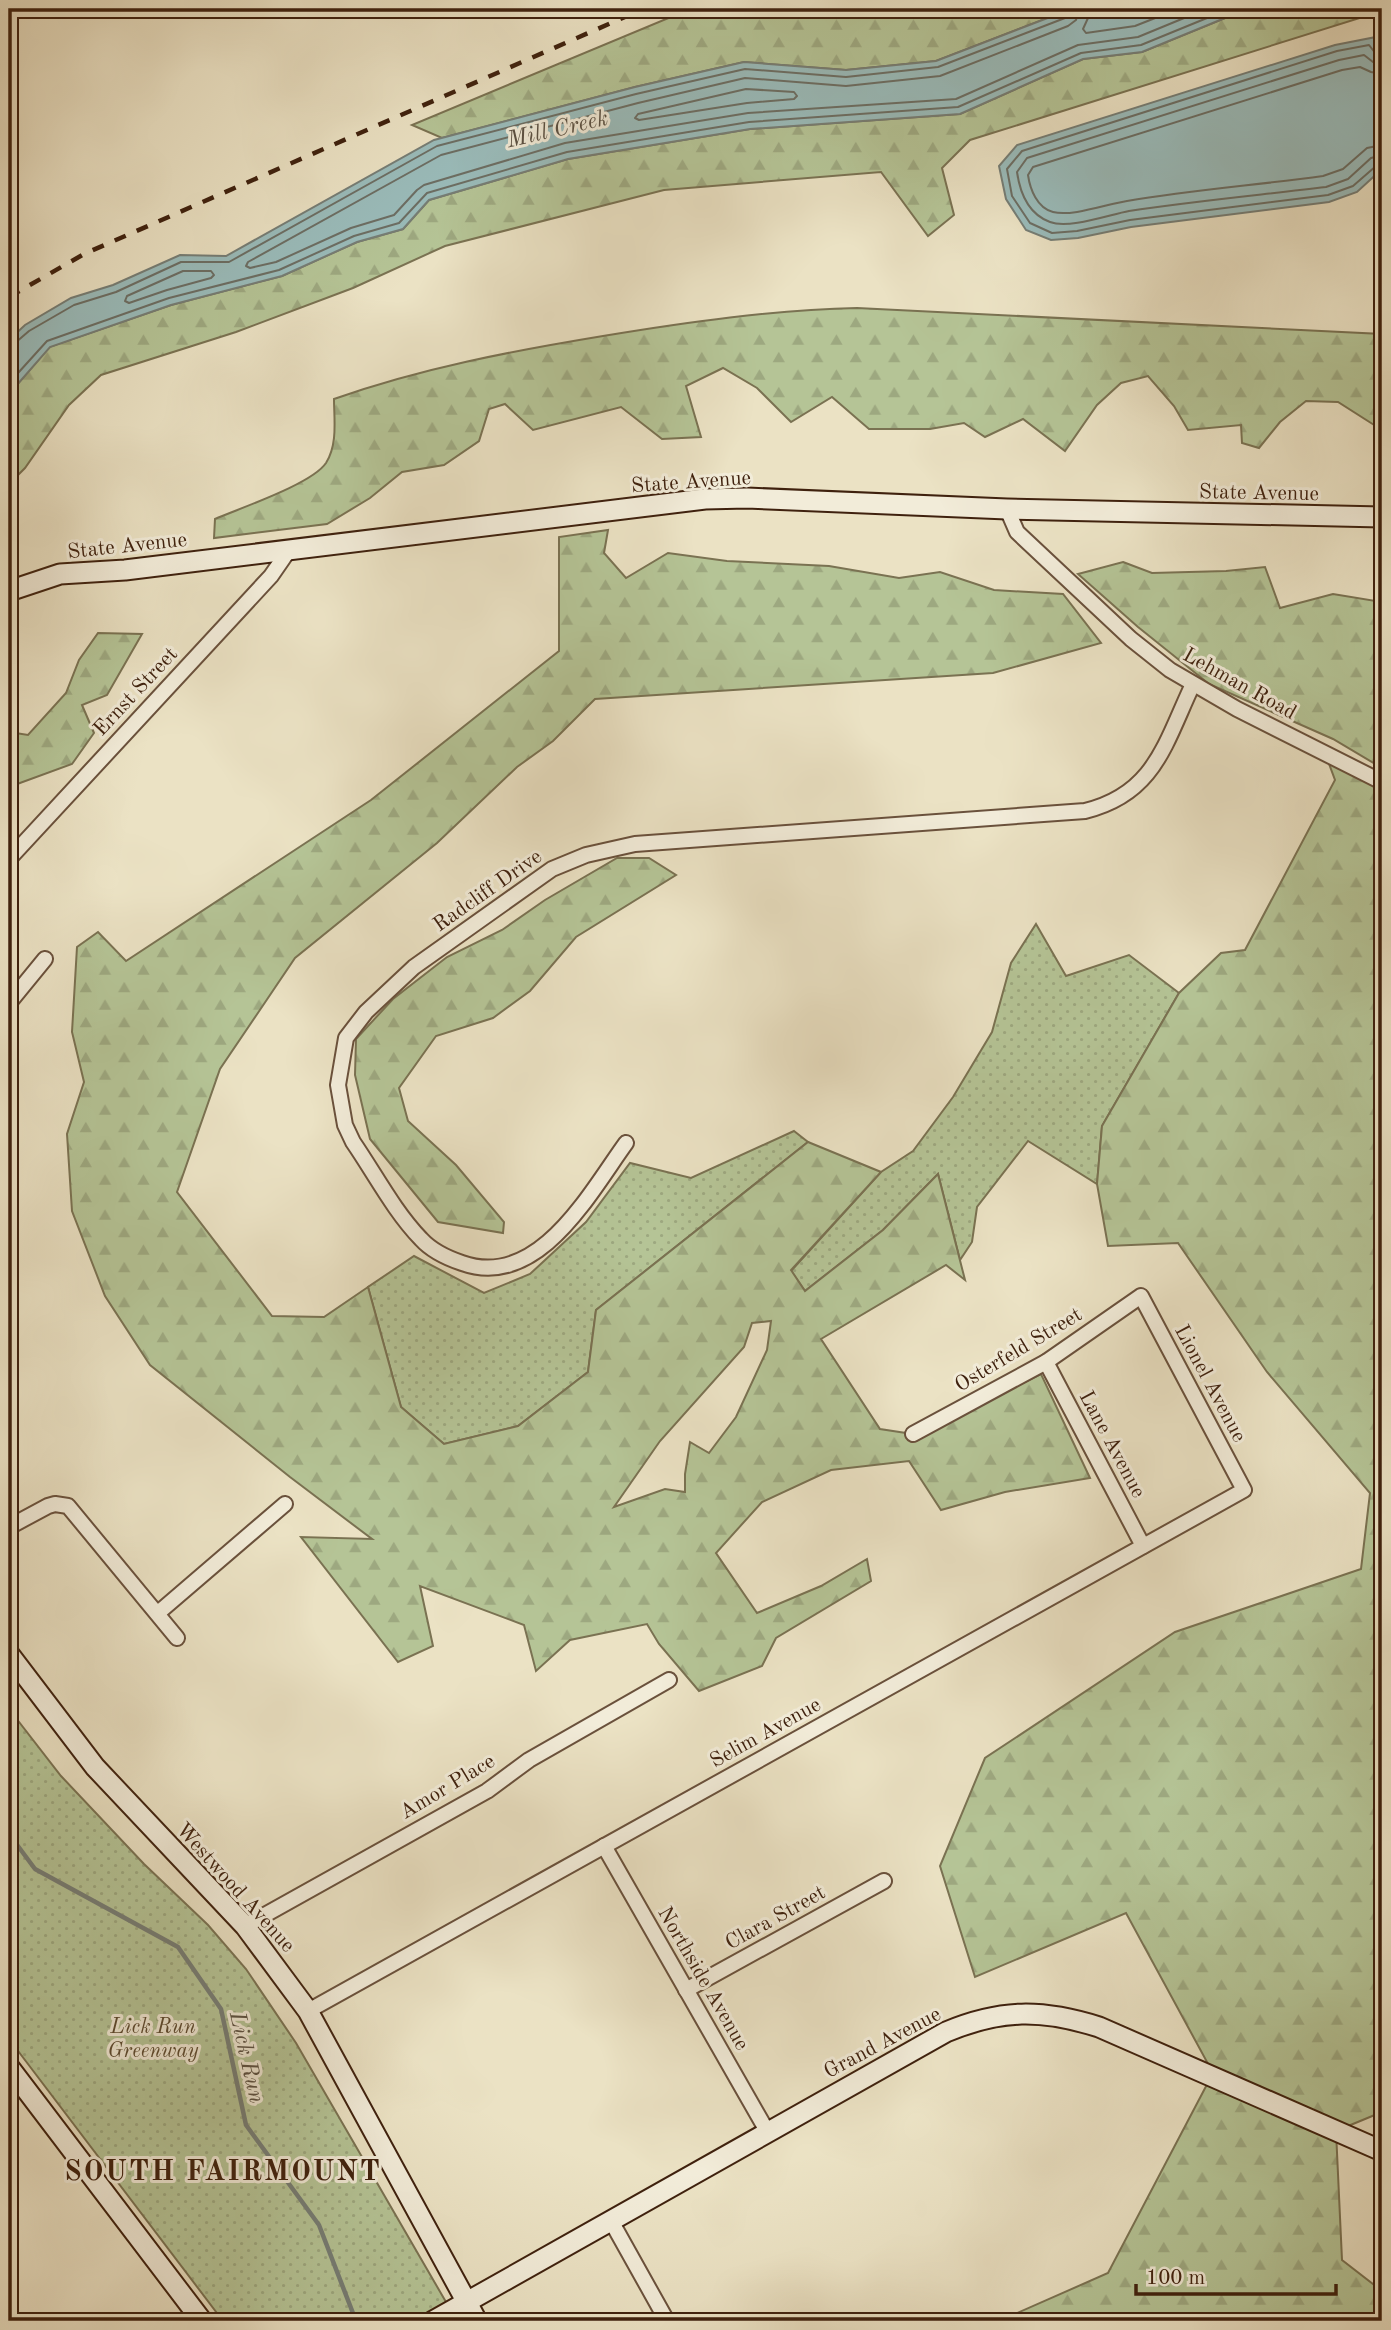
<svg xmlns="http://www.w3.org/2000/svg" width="1391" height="2330" font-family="'Old Standard TT',serif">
<defs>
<pattern id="green-dots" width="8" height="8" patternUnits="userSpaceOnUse" patternTransform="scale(1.75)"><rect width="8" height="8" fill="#b5c496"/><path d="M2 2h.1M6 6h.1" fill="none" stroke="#9da880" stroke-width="1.8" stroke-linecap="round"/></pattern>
<pattern id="forest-firs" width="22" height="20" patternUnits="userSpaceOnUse" patternTransform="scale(1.75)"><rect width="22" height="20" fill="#b5c496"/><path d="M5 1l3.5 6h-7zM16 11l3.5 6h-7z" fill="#9da880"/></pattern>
</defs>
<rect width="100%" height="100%" fill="#ebe2c4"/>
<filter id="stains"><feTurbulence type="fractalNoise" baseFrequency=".00286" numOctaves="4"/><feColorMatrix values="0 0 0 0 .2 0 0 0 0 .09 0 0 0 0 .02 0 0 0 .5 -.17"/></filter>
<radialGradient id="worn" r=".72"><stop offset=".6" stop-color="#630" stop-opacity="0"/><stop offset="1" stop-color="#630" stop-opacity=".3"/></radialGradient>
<g fill="url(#green-dots)" stroke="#7a7252" stroke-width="2">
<path d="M 1036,924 L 1066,976 L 1129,955 L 1179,993 L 1102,1126 L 1097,1184 L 1028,1141 L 977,1207 L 972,1242 L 960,1260 L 938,1174 L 883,1230 L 805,1291 L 791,1271 L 881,1172 L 913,1151 L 953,1097 L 992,1032 L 1011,963 Z"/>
<path d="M 794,1131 L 808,1142 L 596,1310 L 588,1372 L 518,1426 L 444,1444 L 401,1407 L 368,1287 L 414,1256 L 484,1293 L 530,1274 L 586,1222 L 630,1163 L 691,1178 Z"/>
<path d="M 9,1709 L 61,1776 L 144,1864 L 208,1925 L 246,1969 L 296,2043 L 457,2321 L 223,2321 L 9,2039 Z"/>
</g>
<g fill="url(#forest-firs)" stroke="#7a7252" stroke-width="2" fill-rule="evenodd">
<path d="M 690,9 L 1071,9 L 936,61 L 846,70 L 744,62 L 635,87 L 442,138 L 412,125 Z"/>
<path d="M 1247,9 L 1382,9 L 1382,11 L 970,140 L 942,168 L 954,215 L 928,236 L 881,172 L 664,190 L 445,246 L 353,288 L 236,332 L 101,375 L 69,405 L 25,468 L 9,484 L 9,394 L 49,347 L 171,305 L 282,276 L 357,242 L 403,229 L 429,200 L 568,159 L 750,129 L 960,114 L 1083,59 L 1142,52 Z"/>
<path d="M 857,308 L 1382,334 L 1382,430 L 1338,402 L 1306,401 L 1280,422 L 1259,448 L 1242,443 L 1241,425 L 1188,430 L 1174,406 L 1148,376 L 1121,383 L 1097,405 L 1065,451 L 1023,419 L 985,437 L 964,423 L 930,429 L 869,429 L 832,397 L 791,422 L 757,388 L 723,368 L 686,386 L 701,437 L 662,439 L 621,407 L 533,430 L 505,404 L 489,409 L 479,441 L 444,465 L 402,472 L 370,498 L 327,524 L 214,538 L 215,519 C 240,508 312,484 326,463 C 338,444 334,419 334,399 C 422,368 512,351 603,336 C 688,322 772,310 857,308 Z"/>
<path d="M 608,530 L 604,553 L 626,578 L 668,553 L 727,561 L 829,566 L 899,578 L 940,572 L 994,590 L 1063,594 L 1101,643 L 993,673 L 595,699 L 553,741 L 517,767 L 437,843 L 295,958 L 220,1069 L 177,1192 L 272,1316 L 324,1317 L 368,1287 L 401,1407 L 444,1444 L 518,1426 L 588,1372 L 596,1310 L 808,1142 L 881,1172 L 791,1270 L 805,1291 L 883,1230 L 938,1174 L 965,1280 L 946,1265 L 821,1339 L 880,1429 L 919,1435 L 1041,1374 L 1090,1478 L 1005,1492 L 941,1510 L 909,1461 L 831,1470 L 762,1502 L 716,1553 L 757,1613 L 821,1586 L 867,1559 L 871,1581 L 776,1638 L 762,1666 L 699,1691 L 659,1644 L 647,1624 L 570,1640 L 536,1671 L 524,1625 L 420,1586 L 433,1646 L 398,1662 L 301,1537 L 372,1539 L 290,1477 L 150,1365 L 105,1296 L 72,1211 L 67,1134 L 84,1082 L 72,1032 L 77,947 L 98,932 L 126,961 L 371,800 L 559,651 L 559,537 ZM 771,1321 L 767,1350 L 736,1417 L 709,1453 L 690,1442 L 685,1474 L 685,1492 L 665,1489 L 614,1507 L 660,1441 L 744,1347 L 752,1323 Z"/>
<path d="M 1123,562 L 1152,573 L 1226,571 L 1265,567 L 1280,608 L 1333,594 L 1382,602 L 1382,768 L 1333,739 L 1209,684 L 1138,627 L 1078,574 Z"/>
<path d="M 98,633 L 142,634 L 107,695 L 82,705 L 94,733 L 72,764 L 9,787 L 9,732 L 28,735 L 66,693 L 79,660 Z"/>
<path d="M 1325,753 L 1382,782 L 1382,2112 L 1336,2131 L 1342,2260 L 1382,2291 L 1382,2321 L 999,2321 L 1108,2273 L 1213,2073 L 1126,1913 L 975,1977 L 940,1866 L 985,1758 L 1175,1632 L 1361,1569 L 1370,1493 L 1267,1372 L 1178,1243 L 1108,1246 L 1097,1184 L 1102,1126 L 1179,993 L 1221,953 L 1245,950 L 1335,780 Z"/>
<path d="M 617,858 L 649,858 L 676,875 L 576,937 L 530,991 L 493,1018 L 436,1036 L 399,1088 L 408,1121 L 456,1165 L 504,1222 L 503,1233 L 438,1222 L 370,1139 L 355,1075 L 356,1039 L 393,999 L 447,957 L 502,930 L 545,900 Z"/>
</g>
<g fill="#9abcbb" stroke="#767e76" stroke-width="2">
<path d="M 1071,9 L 1247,9 L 1142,52 L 1083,59 L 960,114 L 750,129 L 568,159 L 429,200 L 403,229 L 357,242 L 282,276 L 171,305 L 50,347 L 9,394 L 9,340 L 25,325 L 71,298 L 113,285 L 180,255 L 226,256 L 434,140 L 635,87 L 744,62 L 846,70 L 936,61 Z"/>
<path d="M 1376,37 L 1382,59 L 1382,169 L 1357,192 L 1329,202 L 1131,227 L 1078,238 L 1051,240 L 1026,230 L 1006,199 L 999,166 L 1017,145 L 1335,45 Z"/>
</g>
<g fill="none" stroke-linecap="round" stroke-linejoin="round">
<g stroke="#6c6e64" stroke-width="2">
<path d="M 1079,9 L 1076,20 L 1068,26 L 940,76 L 846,86 L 745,78 L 638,103 L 441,155 L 248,262 L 246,266 L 250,268 L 276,262 L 351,228 L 394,215 L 417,190 L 424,185 L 565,143 L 748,113 L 956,99 L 1078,45 L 1138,37 L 1206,9"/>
<path d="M 1089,9 L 1088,18 L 1083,29 L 1086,33 L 1135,26 L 1178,9"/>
<path d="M 1382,55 L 1376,54 L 1369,45 L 1337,51 L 1022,151 L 1007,169 L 1012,196 L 1030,223 L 1052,233 L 1077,231 L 1130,220 L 1328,195 L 1353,186 L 1376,166 L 1382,164"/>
<path d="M 1382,64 L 1373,62 L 1364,55 L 1339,60 L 1027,158 L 1017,172 C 1020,193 1028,214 1050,222 C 1069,229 1108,215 1129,211 C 1194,201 1260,195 1326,187 L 1348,179 L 1371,158 L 1382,155"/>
<path d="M 1382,74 L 1371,72 L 1360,67 L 1342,70 L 1033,167 L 1028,175 C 1030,189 1037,208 1053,212 C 1072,217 1107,204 1127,201 C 1192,190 1258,185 1323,176 L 1343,169 L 1367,148 L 1382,145"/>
<path d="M 746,89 L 794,92 L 797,96 L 794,99 L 747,103 L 639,120 L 635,118 L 638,114 Z"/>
<path d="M 183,271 L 211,271 L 214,275 L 211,278 L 167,290 L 129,303 L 125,301 L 127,296 Z"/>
<path d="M 9,345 L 15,343 L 29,331 L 74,305 L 116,292 L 181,262 L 229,262 L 437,146 L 636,94 L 745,69 L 846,77 L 938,67 L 1065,18 L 1069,14 L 1070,9"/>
<path d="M 9,383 L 47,341 L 169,298 L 279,270 L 354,236 L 399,223 L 427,193 L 567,152 L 749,122 L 958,107 L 1081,53 L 1141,45 L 1229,9"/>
</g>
<path stroke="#767e76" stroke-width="4.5" d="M 9,1834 L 35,1869 L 178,1947 L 221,2009 L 246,2125 L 319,2225 L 356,2321"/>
<defs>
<g id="street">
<path d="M 1007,509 L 1017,532 L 1131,639 L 1170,670 L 1237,709 L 1382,782"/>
<path d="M 9,859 L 271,576 L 289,550"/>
<path d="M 9,1003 L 45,959"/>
<path d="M 626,1143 C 589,1194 538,1290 462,1263 C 447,1258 431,1250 421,1239 C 394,1211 375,1174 353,1142 L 345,1125 L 338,1085 L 346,1038 L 366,1012 L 414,967 L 552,869 L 586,855 L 635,844 L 1085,811 C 1155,794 1165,743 1193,684"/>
<path d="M 1046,1362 L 1143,1546"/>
<path d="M 9,1527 L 48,1506 L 55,1504 L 68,1506 L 177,1638"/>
<path d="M 158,1613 L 285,1504"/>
<path d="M 604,1846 L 767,2131"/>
<path d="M 245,1926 L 487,1791 L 529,1760 L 669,1680"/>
<path d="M 686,1990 L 884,1881"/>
<path d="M 308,2011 L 1244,1490 L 1141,1296 L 1046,1362 L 913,1434"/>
<path d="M 610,2219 L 667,2321"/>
</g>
<g id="secondary">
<path d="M 9,591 L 60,574 L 125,570 L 705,499 L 747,498 L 1007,509 L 1382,517"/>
<path d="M 9,1654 L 95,1767 L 245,1926 L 308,2011 L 477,2321"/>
<path d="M 9,2067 L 202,2321"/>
<path d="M 433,2321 L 946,2032 C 1001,2009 1042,2009 1099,2027 L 1382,2151"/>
</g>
</defs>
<use href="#street" stroke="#6a513c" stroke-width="18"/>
<use href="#secondary" stroke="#3f210e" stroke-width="23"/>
<use href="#street" stroke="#f2ecd9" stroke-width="14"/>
<use href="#secondary" stroke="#f2ecd9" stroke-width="19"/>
<path stroke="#3f210e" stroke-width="4.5" stroke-dasharray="12 12" stroke-linecap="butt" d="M 9,297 L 84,254 L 643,9"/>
</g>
<g text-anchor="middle" stroke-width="6" stroke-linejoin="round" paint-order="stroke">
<g font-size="21" fill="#3f210e" stroke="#f2ecd9">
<text transform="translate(691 481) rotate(-4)" y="7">State Avenue</text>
<text transform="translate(1259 492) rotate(1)" y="7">State Avenue</text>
<text transform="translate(127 545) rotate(-6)" y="7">State Avenue</text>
<text transform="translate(1240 683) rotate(29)" y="7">Lehman Road</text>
<text transform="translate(135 691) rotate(-47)" y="7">Ernst Street</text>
<text transform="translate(487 890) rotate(-35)" y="7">Radcliff Drive</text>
<text transform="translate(1018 1349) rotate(-31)" y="7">Osterfeld Street</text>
<text transform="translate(1211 1383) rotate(62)" y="7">Lionel Avenue</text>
<text transform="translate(1113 1444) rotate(62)" y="7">Lane Avenue</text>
<text transform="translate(765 1732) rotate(-29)" y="7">Selim Avenue</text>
<text transform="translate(447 1786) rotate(-31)" y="7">Amor Place</text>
<text transform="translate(236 1887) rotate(48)" y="7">Westwood Avenue</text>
<text transform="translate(775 1917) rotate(-29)" y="7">Clara Street</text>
<text transform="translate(704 1978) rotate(60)" y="7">Northside Avenue</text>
<text transform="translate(882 2042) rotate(-28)" y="7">Grand Avenue</text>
</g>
<g font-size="21" font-style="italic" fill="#5c4a30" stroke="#f2ecd9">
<text x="153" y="2033">Lick Run<tspan x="153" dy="24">Greenway</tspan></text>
</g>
<g font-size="23" font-style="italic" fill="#5a5042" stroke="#f2ecd9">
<text transform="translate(557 128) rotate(-13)" y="8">Mill Creek</text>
<text transform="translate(248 2057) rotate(77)" y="8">Lick Run</text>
</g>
<g font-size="28" font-weight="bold" letter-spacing="2" fill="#3f210e" stroke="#f2ecd9">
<text x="223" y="2180">SOUTH FAIRMOUNT</text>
</g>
</g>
<rect width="1391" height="2330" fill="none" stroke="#ebe2c4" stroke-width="35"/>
<rect x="10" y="10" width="1370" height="2309" fill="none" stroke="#3f210e" stroke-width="3.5"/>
<rect x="18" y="18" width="1356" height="2295" fill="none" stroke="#3f210e" stroke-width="2"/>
<path d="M1136 2284v10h200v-10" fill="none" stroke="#3f210e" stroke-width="3.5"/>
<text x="1146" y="2284" font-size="21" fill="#3f210e" stroke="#f2ecd9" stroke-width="5" paint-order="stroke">100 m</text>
<rect width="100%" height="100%" filter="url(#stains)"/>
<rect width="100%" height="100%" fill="url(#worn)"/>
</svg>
